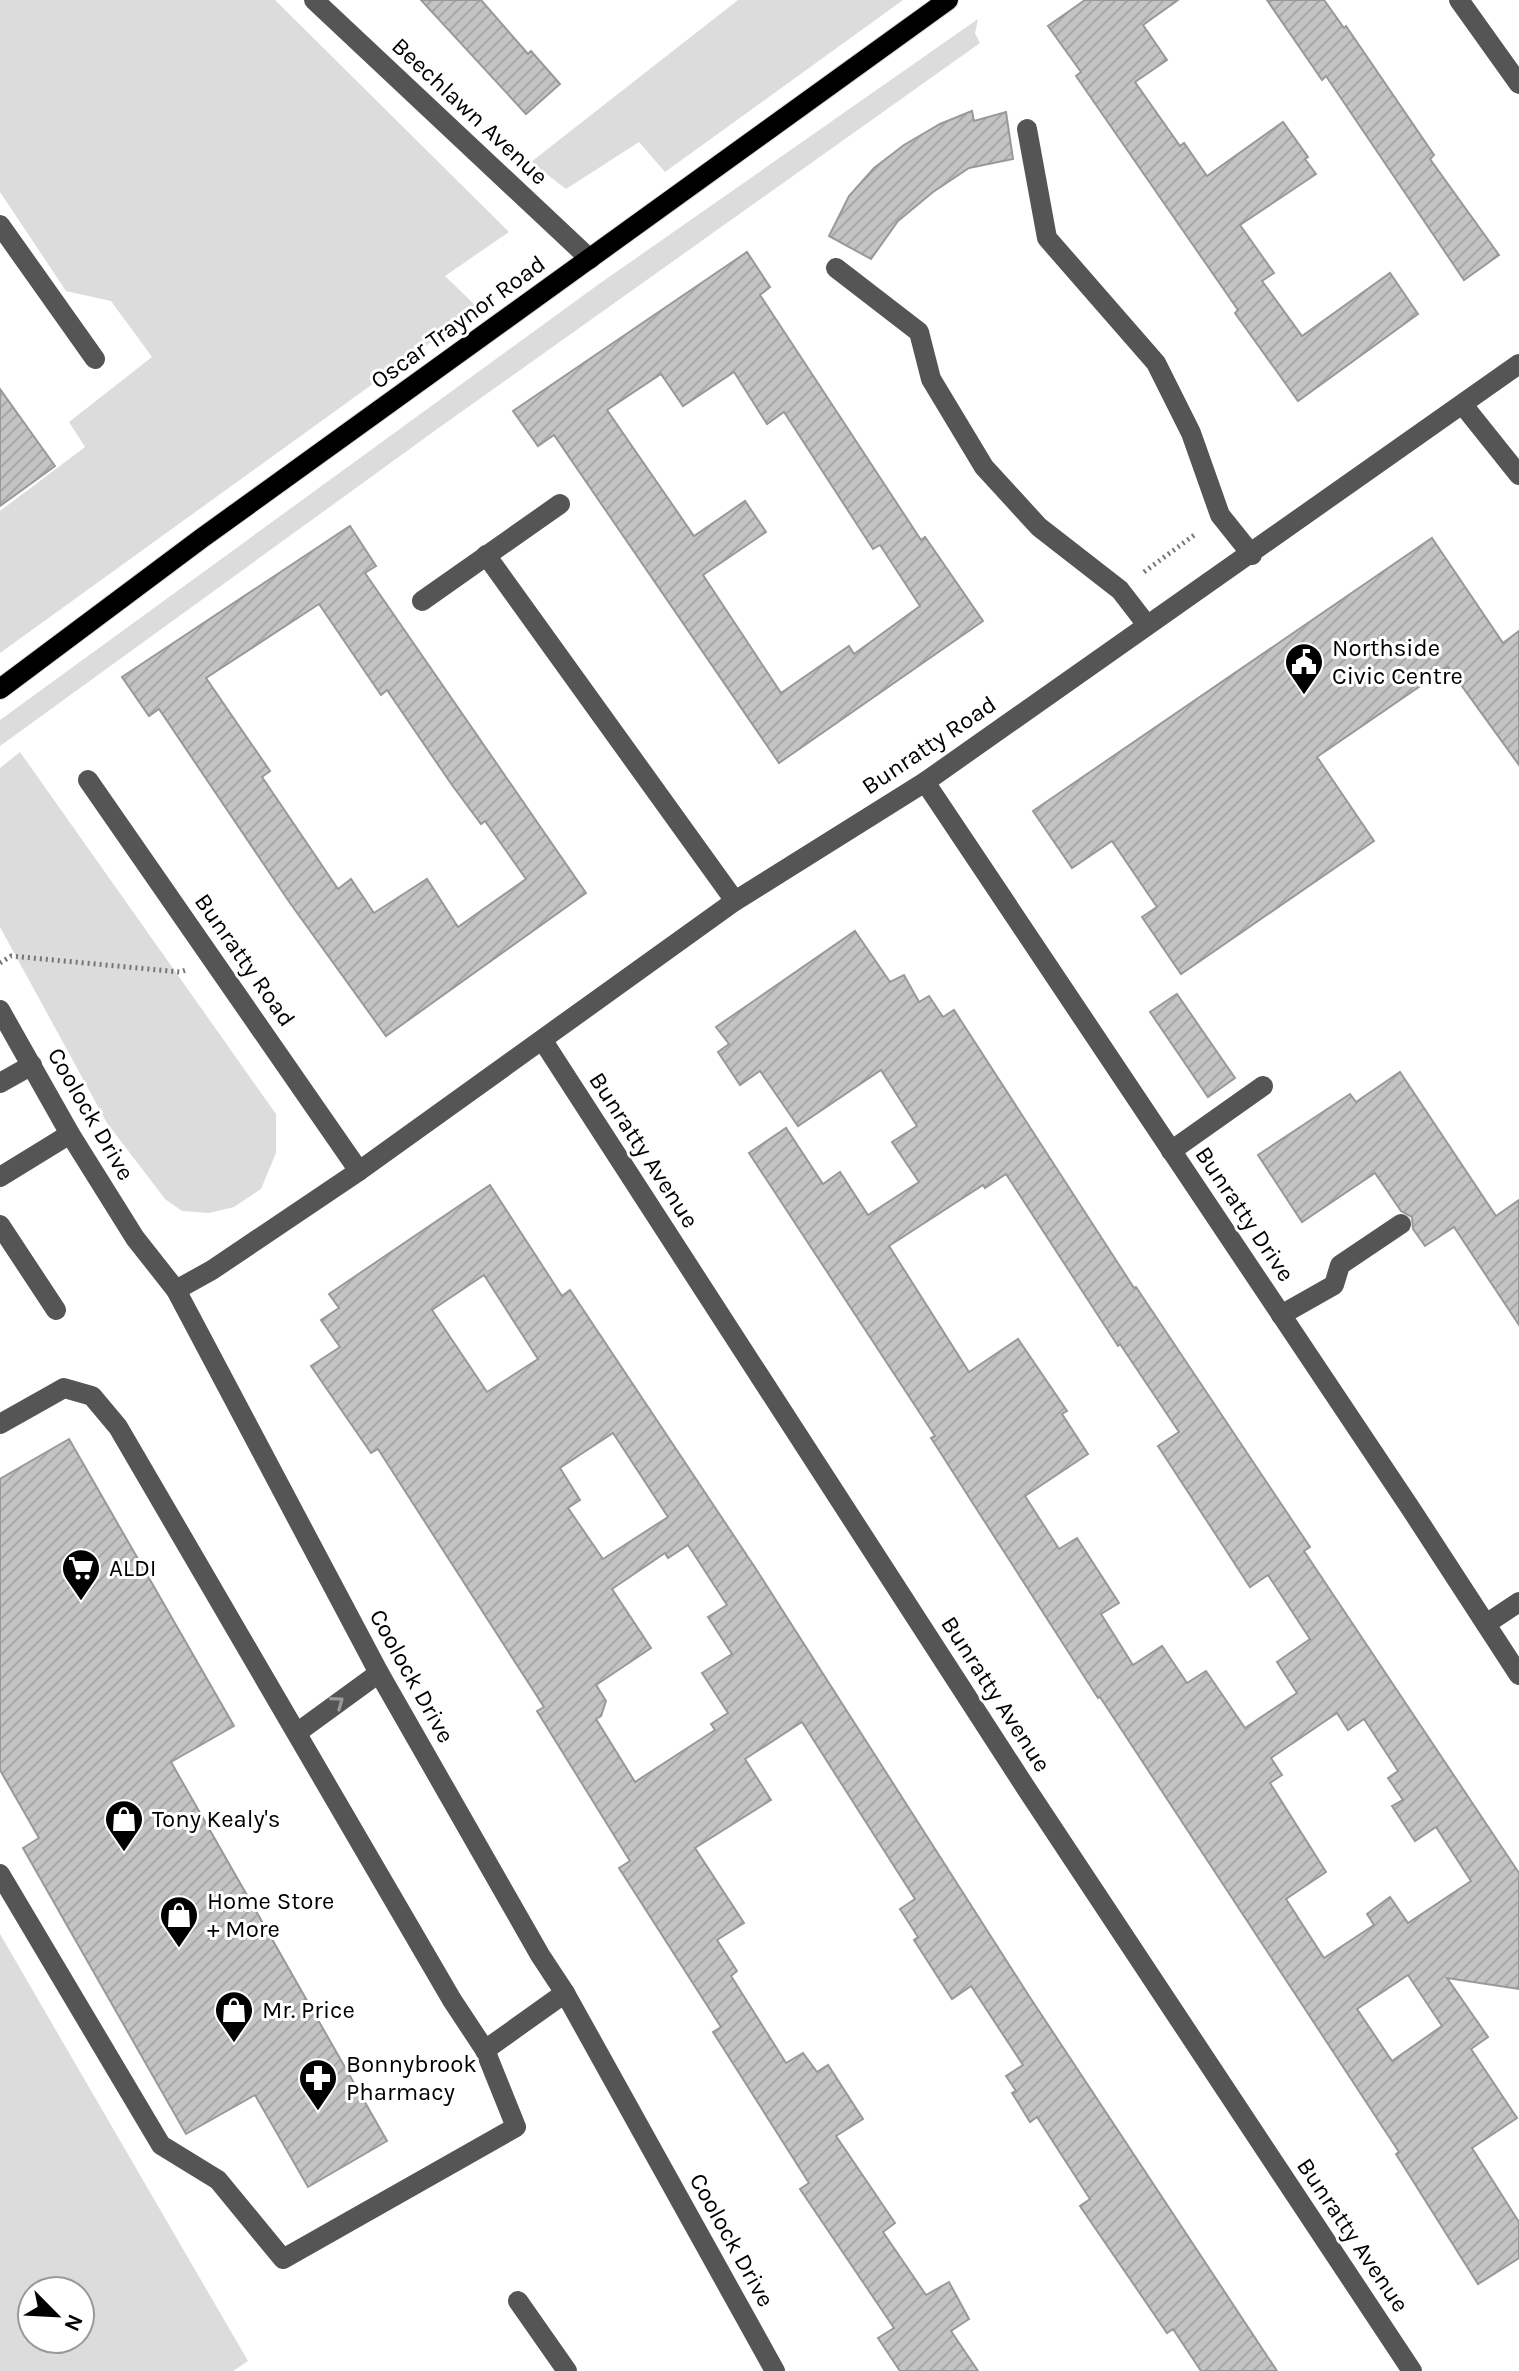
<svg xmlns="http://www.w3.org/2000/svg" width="1519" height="2371" font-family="Karla,sans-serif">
<defs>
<pattern id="building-hatch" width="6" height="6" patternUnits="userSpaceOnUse" patternTransform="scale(2)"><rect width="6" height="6" fill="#c4c4c4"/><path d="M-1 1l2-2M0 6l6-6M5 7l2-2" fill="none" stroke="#a7a7a7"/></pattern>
</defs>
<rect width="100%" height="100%" fill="#fff"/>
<g fill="#dcdcdc" fill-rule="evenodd">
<path d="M 0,0 L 275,0 L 509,232 L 445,276 L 478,308 L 0,653 L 0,511 L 85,447 L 69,422 L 152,357 L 111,301 L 66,291 L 0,192 Z"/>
<path d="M 738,0 L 903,0 L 665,172 L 639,142 L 566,189 L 531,162 Z"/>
<path d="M 978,19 L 975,33 L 980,43 L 440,427 L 0,746 L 0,720 L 599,284 Z"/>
<path d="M 20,752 L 276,1114 L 276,1153 L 261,1189 L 234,1207 L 209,1213 L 182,1211 L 165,1199 L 107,1123 L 0,927 L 0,768 Z"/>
<path d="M 0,1934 L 248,2361 L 233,2371 L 0,2371 ZM 32,2291 L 80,2291 L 80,2339 L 32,2339 Z"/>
</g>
<g fill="url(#building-hatch)" stroke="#999" stroke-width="2" fill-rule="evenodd">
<path d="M 421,0 L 481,0 L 528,54 L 531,51 L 560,84 L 526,114 Z"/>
<path d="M 1085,0 L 1178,0 L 1143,25 L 1167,60 L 1135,82 L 1180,146 L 1184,143 L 1207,176 L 1283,122 L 1308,157 L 1305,159 L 1316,174 L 1240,225 L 1274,273 L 1262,281 L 1302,336 L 1390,273 L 1418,314 L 1298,401 L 1235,313 L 1238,310 L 1076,76 L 1081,72 L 1048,26 Z"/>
<path d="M 1267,0 L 1324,0 L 1344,28 L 1346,26 L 1434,155 L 1430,159 L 1499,255 L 1464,280 L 1326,76 L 1322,80 Z"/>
<path d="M 972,111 L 974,121 L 1006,112 L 1013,159 L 969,168 L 933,192 L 898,221 L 871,259 L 829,236 L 849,196 L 874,168 L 904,145 L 940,124 Z"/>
<path d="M 747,252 L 770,287 L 760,295 L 921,540 L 925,537 L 983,621 L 779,763 L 554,435 L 538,446 L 513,411 ZM 734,372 L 767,424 L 784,412 L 873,549 L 880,545 L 920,606 L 854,654 L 849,646 L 781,693 L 703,575 L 766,532 L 745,501 L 694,536 L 607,410 L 661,374 L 683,406 Z"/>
<path d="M 0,389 L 55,466 L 0,506 Z"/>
<path d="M 350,526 L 376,566 L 365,573 L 586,893 L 386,1036 L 290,903 L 159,709 L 149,716 L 122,677 ZM 319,604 L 381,695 L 387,690 L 452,785 L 481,824 L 485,821 L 526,879 L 458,927 L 427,879 L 374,913 L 351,879 L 338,889 L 262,777 L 270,771 L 206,678 Z"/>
<path d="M 1432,538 L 1503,643 L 1519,631 L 1519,765 L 1448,667 L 1317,757 L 1374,841 L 1181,974 L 1142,917 L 1157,907 L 1112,841 L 1072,868 L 1033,811 Z"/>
<path d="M 855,931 L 890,982 L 904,975 L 919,1002 L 929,996 L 943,1017 L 954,1010 L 1134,1288 L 1136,1287 L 1310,1547 L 1304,1551 L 1519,1873 L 1519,1989 L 1447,1978 L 1488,2037 L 1471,2049 L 1517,2118 L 1472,2148 L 1519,2222 L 1519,2258 L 1478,2284 L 1396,2154 L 1399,2152 L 1100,1697 L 1098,1698 L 931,1438 L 935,1436 L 749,1153 L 786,1128 L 823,1184 L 840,1172 L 868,1215 L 919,1182 L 892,1142 L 917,1126 L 881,1070 L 798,1126 L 760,1071 L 740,1085 L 718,1052 L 729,1044 L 716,1027 ZM 1006,1174 L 1118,1346 L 1120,1344 L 1179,1432 L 1158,1446 L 1250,1587 L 1268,1575 L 1310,1639 L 1277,1662 L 1297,1693 L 1245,1728 L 1206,1671 L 1187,1683 L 1162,1646 L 1133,1665 L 1101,1614 L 1119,1603 L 1077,1538 L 1059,1549 L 1025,1496 L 1088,1454 L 1062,1414 L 1067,1411 L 1018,1339 L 969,1372 L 889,1246 L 983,1185 L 985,1188 ZM 1337,1713 L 1348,1730 L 1364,1719 L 1398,1771 L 1388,1778 L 1403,1800 L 1392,1806 L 1415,1841 L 1436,1827 L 1471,1881 L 1408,1923 L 1390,1897 L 1367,1914 L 1374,1925 L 1324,1958 L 1286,1899 L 1326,1872 L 1270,1783 L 1282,1775 L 1271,1758 ZM 1408,1975 L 1442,2026 L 1392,2061 L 1357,2009 Z"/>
<path d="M 1177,994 L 1235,1078 L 1208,1097 L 1150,1012 Z"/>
<path d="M 1400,1072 L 1496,1216 L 1519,1200 L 1519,1325 L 1454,1227 L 1425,1246 L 1413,1229 L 1412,1217 L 1401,1211 L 1375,1173 L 1302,1222 L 1258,1155 L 1350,1094 L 1356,1102 Z"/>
<path d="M 490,1185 L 562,1296 L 570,1290 L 756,1569 L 1029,1996 L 1277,2371 L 1201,2371 L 1173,2329 L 1167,2333 L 1080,2206 L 1090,2199 L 1037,2117 L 1030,2122 L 1012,2093 L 1016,2091 L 1006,2076 L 1023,2065 L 971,1986 L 952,1999 L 914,1940 L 918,1937 L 900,1909 L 915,1899 L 802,1722 L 745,1759 L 771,1800 L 695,1848 L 744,1923 L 717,1940 L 737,1971 L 731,1976 L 786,2063 L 803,2053 L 817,2072 L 828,2065 L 863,2119 L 836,2136 L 895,2223 L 883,2232 L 926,2295 L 949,2282 L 969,2319 L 951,2331 L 978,2371 L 900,2371 L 878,2338 L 894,2328 L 800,2189 L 809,2183 L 713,2032 L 721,2027 L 619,1868 L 630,1861 L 537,1711 L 544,1707 L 378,1449 L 371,1453 L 311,1366 L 340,1347 L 321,1320 L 339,1308 L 329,1294 ZM 484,1275 L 538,1359 L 487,1392 L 432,1310 ZM 613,1433 L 668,1517 L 603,1559 L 568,1508 L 580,1500 L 560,1468 ZM 688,1545 L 727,1605 L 708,1617 L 732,1654 L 702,1673 L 728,1713 L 711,1724 L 715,1730 L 635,1782 L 596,1719 L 601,1716 L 606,1701 L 596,1685 L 651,1648 L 612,1589 L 665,1553 L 668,1558 Z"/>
<path d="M 69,1439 L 234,1726 L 171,1762 L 387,2141 L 308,2187 L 255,2095 L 186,2134 L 23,1848 L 39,1838 L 0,1770 L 0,1479 Z"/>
</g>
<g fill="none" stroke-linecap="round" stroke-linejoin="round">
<defs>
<path id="major" d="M 0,689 L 202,538 L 948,0"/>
</defs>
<use href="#major" stroke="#dbdbdb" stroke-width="22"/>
<g stroke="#777" stroke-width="5" stroke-dasharray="2 4" stroke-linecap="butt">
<path d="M 1144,572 L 1197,533"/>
<path d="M 0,963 L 11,956 L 180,972 L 186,970"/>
</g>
<g stroke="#555" stroke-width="20">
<path d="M 314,0 L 590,259"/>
<path d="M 1459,0 L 1519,84"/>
<path d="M 1027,129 L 1047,238 L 1156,363 L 1191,433 L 1220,515 L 1252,555"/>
<path d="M 0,225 L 95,359"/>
<path d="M 836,268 L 919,332 L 931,379 L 984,467 L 1039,527 L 1120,590 L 1147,625"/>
<path d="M 1463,405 L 1519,475"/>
<path d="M 486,555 L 735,901"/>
<path d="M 422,601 L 560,504"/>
<path d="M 88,780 L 359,1171"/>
<path d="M 925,782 L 1411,1509 L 1519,1675"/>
<path d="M 0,1010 L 70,1134 L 135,1238 L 176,1290 L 379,1673 L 540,1955 L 565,1993 L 775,2371"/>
<path d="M 543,1041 L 1026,1788 L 1412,2371"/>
<path d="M 0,1083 L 32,1065"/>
<path d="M 1171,1151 L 1263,1086"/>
<path d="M 0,1177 L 70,1134"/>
<path d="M 0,1225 L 56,1310"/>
<path d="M 176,1290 L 212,1270 L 359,1171 L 735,901 L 925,782 L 1519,364"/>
<path d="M 1281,1315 L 1334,1285 L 1340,1265 L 1401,1224"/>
<path d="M 0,1424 L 64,1388 L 92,1396 L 118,1427 L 452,2000 L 485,2050 L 565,1993"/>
<path d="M 1486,1624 L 1519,1602"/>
<path d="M 298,1732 L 379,1673"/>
<path d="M 0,1874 L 161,2145 L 218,2180 L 283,2259 L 516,2127 L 485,2050"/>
<path d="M 518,2301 L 567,2371"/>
</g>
<use href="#major" stroke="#000" stroke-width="20"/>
</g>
<defs><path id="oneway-chevron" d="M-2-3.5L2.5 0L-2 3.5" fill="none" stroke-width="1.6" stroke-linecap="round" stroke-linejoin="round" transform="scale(2)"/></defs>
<use stroke="#999" href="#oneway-chevron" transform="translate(338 1702) rotate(-36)"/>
<defs>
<symbol id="civic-pin" viewBox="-11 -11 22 30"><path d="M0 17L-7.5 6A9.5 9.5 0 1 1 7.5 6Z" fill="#000" stroke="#fff"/><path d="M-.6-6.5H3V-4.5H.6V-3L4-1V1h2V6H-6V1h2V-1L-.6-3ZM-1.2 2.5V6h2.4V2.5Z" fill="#fff"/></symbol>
<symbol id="supermarket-pin" viewBox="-11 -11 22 30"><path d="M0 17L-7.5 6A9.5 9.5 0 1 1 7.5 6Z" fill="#000" stroke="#fff"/><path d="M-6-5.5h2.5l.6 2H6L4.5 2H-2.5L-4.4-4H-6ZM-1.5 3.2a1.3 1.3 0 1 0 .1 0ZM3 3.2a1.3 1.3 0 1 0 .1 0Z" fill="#fff"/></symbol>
<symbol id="shop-pin" viewBox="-11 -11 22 30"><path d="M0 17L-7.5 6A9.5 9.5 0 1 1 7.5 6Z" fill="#000" stroke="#fff"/><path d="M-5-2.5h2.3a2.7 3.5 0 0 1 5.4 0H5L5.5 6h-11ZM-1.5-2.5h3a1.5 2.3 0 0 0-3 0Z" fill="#fff"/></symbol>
<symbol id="pharmacy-pin" viewBox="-11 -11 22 30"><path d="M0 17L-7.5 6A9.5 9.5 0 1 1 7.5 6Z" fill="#000" stroke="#fff"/><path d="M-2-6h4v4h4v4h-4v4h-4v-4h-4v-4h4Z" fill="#fff"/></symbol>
</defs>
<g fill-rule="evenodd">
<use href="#civic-pin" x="1282" y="640" width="44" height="60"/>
<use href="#supermarket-pin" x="59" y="1546" width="44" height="60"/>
<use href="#shop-pin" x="102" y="1797" width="44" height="60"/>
<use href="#shop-pin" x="157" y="1893" width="44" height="60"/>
<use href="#shop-pin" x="212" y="1988" width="44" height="60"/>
<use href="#pharmacy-pin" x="296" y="2056" width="44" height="60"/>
</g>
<g text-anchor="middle" stroke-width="6" stroke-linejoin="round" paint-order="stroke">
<g font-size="24" fill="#000" stroke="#fff">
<text transform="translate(470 111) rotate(43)" y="8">Beechlawn Avenue</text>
<text transform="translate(458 322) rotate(-36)" y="8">Oscar Traynor Road</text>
<text transform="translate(929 745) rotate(-34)" y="8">Bunratty Road</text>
<text transform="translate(245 960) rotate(55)" y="8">Bunratty Road</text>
<text transform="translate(91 1114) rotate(60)" y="8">Coolock Drive</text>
<text transform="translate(644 1150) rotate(57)" y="8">Bunratty Avenue</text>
<text transform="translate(1245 1214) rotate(56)" y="8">Bunratty Drive</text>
<text transform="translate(412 1676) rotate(61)" y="8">Coolock Drive</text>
<text transform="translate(996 1694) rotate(57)" y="8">Bunratty Avenue</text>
<text transform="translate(1353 2235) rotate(56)" y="8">Bunratty Avenue</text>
<text transform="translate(732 2240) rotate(61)" y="8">Coolock Drive</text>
</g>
<g font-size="24" fill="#000" stroke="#fff" text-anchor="start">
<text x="1332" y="656">Northside<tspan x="1332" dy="28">Civic Centre</tspan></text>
<text x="109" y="1576">ALDI</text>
<text x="152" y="1827">Tony Kealy's</text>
<text x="207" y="1909">Home Store<tspan x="207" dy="28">+ More</tspan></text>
<text x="262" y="2018">Mr. Price</text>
<text x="346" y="2072">Bonnybrook<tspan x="346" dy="28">Pharmacy</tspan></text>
</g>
</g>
<g transform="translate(56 2315) rotate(114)"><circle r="38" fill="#ffffff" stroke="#999999" stroke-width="2"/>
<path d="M0-6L14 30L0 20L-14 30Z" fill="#000000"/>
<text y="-12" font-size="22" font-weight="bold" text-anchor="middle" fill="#000000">N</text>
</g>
</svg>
